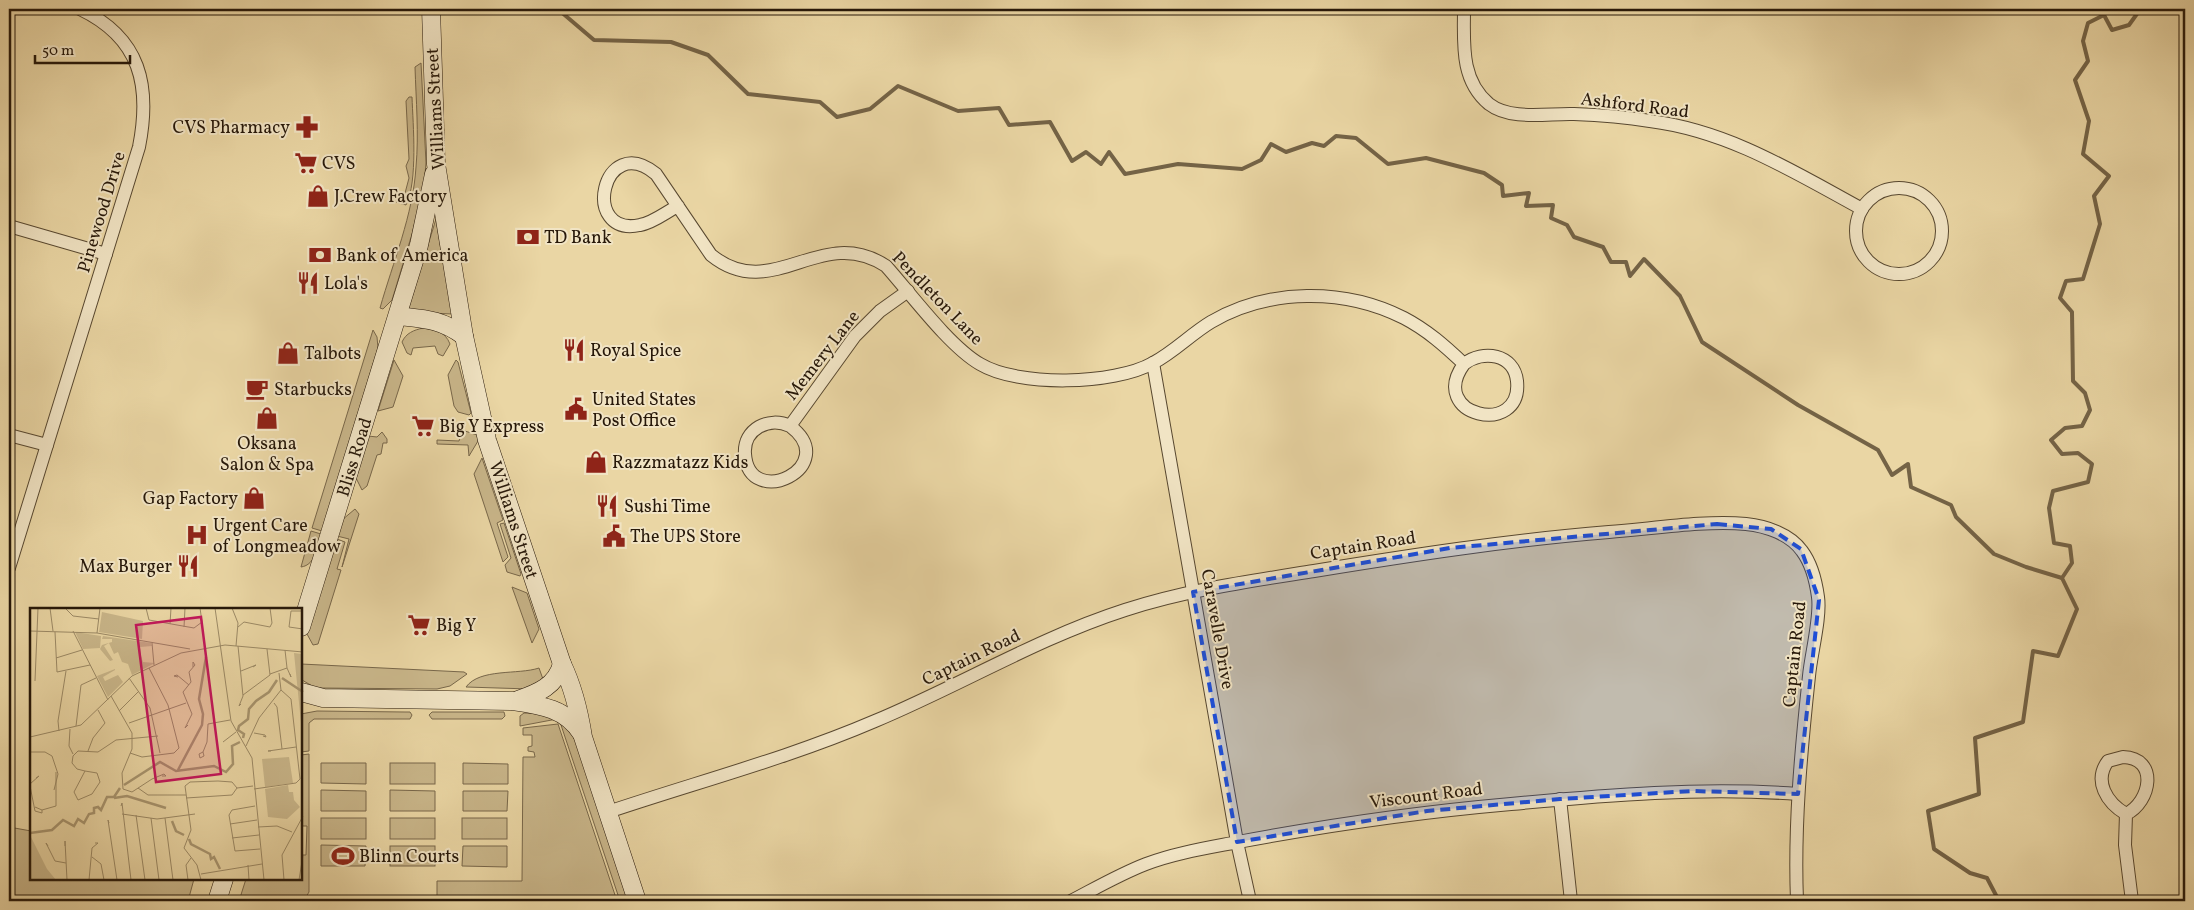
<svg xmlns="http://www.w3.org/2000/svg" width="2194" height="910" font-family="Vollkorn,serif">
<rect width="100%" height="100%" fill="#ead6a4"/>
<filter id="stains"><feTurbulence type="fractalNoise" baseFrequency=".004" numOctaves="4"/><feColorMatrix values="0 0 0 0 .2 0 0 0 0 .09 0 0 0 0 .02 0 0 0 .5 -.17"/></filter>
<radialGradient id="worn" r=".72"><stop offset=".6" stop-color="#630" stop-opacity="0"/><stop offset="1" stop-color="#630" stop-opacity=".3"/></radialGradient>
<g fill="#c9b68a" stroke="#78674a">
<path d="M 421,63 L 426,163 L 424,186 L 412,234 L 392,300 L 383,309 L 380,308 C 393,262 413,215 416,167 C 419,134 416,100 415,67 Z"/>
<path d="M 409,97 L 412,97 C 413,125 418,181 406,205 L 396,202 L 404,197 L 409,178 L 406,166 L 409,159 L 406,101 Z"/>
<path d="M 436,219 L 452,314 L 409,312 L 408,310 Z"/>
<path d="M 423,328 C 435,330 445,331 450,344 L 443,356 L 438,354 L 435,346 L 413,348 L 411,355 L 407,353 L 402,342 C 406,333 414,330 423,328 Z"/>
<path d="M 373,330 L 377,337 L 378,348 L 322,531 L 312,528 Z"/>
<path d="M 394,360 L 403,376 L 393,407 L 378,411 Z"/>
<path d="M 456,360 L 458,362 L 471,413 L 469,415 L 458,412 L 454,406 L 448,375 Z"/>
<path d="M 462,430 L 477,435 L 478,441 L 469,456 L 468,445 L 437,444 L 437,440 L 459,441 Z"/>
<path d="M 382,432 L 387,439 L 387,443 L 383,443 L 381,454 L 377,455 L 367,486 L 362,490 L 356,478 L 368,436 L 377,437 Z"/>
<path d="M 482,458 L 503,520 L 497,523 L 508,557 L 503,562 L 474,474 Z"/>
<path d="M 355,509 L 359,514 L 342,567 L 349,539 L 337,536 L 342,520 Z"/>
<path d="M 504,523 L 521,574 L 520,576 L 507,572 L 505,565 L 511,558 L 500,524 Z"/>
<path d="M 311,531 L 321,534 C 317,546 316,565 301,567 Z"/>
<path d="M 337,539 L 345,542 L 337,569 L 341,570 L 318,644 L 313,645 L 307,634 Z"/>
<path d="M 512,587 L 527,593 L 539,629 L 532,643 Z"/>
<path d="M 301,664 L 464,672 L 467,674 L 450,686 L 437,689 L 320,688 L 314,687 L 302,680 Z"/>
<path d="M 539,668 L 544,682 L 530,689 L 466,687 C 480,668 518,675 539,668 Z"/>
<path d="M 317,711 L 405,712 L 410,712 L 412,715 L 410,719 L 314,719 L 309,723 L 309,751 L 301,752 L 301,714 Z"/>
<path d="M 432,712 L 504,712 L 505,716 L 502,719 L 432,719 L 429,715 Z"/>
<path d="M 524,713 L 543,714 L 557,719 L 520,726 L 520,716 Z"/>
<path d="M 560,722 L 573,736 L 578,747 L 628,901 L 620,901 Z"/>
<path d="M 558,724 L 617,901 L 239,901 L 246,879 L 301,879 L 301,855 L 306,855 L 307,826 L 301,826 L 301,755 L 309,754 L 309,892 L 306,897 L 437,897 L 437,881 L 522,881 L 523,757 L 535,757 L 534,752 L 528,751 L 528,747 L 532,746 L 532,735 L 523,735 L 523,728 Z"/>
<path d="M 321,763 L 366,763 L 366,784 L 321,783 Z"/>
<rect x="390" y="763" width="45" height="21"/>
<path d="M 463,763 L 508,764 L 508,784 L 463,784 Z"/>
<path d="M 321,790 L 366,791 L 366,811 L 321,811 Z"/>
<path d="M 390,790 L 435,791 L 435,811 L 390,811 Z"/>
<path d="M 463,791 L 508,791 L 507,811 L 463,811 Z"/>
<rect x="321" y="818" width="45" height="21"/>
<rect x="390" y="818" width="45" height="21"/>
<rect x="462" y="818" width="45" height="21"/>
<path d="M 9,827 L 31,831 L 31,879 L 194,879 L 188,901 L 9,901 Z"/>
<path d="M 321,845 L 366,846 L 365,866 L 321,866 Z"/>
<rect x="390" y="846" width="45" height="20"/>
<path d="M 463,846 L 507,846 L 507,867 L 462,866 Z"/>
</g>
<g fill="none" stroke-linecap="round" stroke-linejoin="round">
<g stroke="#746346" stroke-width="4">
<path d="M 560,11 L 594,40 L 671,42 L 708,55 L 748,94 L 820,102 L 837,117 L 870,109 L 898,86 L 958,111 L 999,108 L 1009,125 L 1050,122 L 1072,161 L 1086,152 L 1101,164 L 1109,152 L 1125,174 L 1178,164 L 1242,169 L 1261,160 L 1271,144 L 1286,152 L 1312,143 L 1324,146 L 1336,136 L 1356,138 L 1388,164 L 1426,158 L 1484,173 L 1502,185 L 1503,196 L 1529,193 L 1526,206 L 1553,205 L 1551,218 L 1567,225 L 1574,237 L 1603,247 L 1611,262 L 1626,262 L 1630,276 L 1644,259 L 1680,296 L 1702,342 L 1798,405 L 1878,450 L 1892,475 L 1908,464 L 1911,487 L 1951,505 L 1956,517 L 1994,554 L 2026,567 L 2062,578"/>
<path d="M 1999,901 L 1987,878 L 1970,873 L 1934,849 L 1928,811 L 1979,794 L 1975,738 L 2023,722 L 2033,651 L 2058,656 L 2077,609 L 2062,578 L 2072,563 L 2070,546 L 2054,543 L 2049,508 L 2053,491 L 2088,482 L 2092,464 L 2078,453 L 2062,454 L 2051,440 L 2065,428 L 2082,426 L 2090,410 L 2085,393 L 2073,381 L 2072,312 L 2060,298 L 2066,281 L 2083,279 L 2100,224 L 2094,196 L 2109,176 L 2083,154 L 2089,121 L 2075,80 L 2088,61 L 2083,41 L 2088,23 L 2104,15 L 2112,30 L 2129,25 L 2139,11 L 2138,9"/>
</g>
<defs>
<g id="minor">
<path d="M 1464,9 C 1464,43 1460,80 1489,104 C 1511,121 1548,113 1574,114 C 1600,115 1625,117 1650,121 C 1729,131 1794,172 1862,209"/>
<circle cx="1899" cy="231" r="43"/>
<path d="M 678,206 C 666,212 653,223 640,225 C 580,238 602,130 656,174 L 711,255 C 773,305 820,223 886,266 C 911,294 949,346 980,364 C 1018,387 1114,385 1153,363 C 1174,352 1191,334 1211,322 C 1269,288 1345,288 1404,318 C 1427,330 1445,346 1464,364 C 1426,416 1523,438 1517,381 C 1514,354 1483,349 1464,364"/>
<path d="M 9,226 L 106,254"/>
<path d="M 1153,363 L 1237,842 L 1250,901"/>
<path d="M 790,426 C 843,466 749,512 745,454 C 743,429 769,416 790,426 L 855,336 L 880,311 L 908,291"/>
<path d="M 9,435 L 47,445"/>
<path d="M 9,568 L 139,147 C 151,86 141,38 80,9"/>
<path d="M 2123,757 C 2159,758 2151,802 2126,814 C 2107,803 2093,781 2108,761 Z"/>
<path d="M 1560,799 L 1571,901"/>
<path d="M 608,812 C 697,782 789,758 875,721 C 959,686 1038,638 1125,610 C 1186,590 1251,581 1314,571 C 1412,555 1510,540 1609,532 C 1651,529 1705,520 1746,524 C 1766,526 1790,534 1802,551 C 1811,563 1816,582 1818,597 C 1821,617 1811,654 1809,676 C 1801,751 1794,826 1797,901"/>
<path d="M 2126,814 L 2125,845 L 2132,901"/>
<path d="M 1071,901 C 1096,888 1120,874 1146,864 C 1175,853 1207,848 1238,842 C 1329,825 1419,812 1511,804 C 1607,795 1702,787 1798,794"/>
</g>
<g id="secondary">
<path d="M 431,9 L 436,164 L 464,336 L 487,440 L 562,664 C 573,687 579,711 583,737 L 637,901"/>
<path d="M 398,316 C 425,319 441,319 464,336"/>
<path d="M 301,627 L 419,245 L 434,174"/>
<path d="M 301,692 L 323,698 L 512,701 C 540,705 566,708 582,734"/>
<path d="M 518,700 C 538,693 556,686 562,664"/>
<path d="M 217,901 L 224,879"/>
</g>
</defs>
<use href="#minor" stroke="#584830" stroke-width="14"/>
<use href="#secondary" stroke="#271809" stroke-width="19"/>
<use href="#minor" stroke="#f1e4c4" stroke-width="12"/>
<use href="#secondary" stroke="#f1e4c4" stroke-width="18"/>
</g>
<path fill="#1d4ed8" fill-opacity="0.2" stroke="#1d4ed8" stroke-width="4" stroke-dasharray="10 6" stroke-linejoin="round" d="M 1717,524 L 1771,529 L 1801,549 L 1819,600 L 1798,794 L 1692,791 L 1560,799 L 1427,811 L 1237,842 L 1193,592 L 1450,548 Z"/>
<defs>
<symbol id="pharmacy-bare" viewBox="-9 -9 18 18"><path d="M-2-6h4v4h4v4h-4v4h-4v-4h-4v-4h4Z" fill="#8f2418" stroke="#f1e4c4" stroke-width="2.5" paint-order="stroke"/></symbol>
<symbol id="supermarket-bare" viewBox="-9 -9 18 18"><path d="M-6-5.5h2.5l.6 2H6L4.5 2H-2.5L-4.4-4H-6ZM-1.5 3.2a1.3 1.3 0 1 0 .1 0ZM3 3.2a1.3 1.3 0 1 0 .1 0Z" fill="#8f2418" stroke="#f1e4c4" stroke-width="2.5" paint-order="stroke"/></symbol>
<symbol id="shop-bare" viewBox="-9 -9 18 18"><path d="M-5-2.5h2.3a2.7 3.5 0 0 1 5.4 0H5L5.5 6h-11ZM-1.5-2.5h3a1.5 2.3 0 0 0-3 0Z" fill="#8f2418" stroke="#f1e4c4" stroke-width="2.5" paint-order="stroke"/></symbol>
<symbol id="bank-bare" viewBox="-9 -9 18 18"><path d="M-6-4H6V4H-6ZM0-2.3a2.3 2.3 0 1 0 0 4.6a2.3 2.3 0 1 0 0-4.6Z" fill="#8f2418" stroke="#f1e4c4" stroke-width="2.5" paint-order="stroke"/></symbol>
<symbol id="restaurant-bare" viewBox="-9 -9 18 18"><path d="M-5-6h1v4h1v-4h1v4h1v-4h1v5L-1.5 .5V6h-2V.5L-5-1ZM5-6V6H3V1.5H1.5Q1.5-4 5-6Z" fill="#8f2418" stroke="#f1e4c4" stroke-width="2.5" paint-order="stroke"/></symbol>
<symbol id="cafe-bare" viewBox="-9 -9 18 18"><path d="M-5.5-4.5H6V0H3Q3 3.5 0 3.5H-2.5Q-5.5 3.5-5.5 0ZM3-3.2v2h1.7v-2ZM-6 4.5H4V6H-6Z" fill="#8f2418" stroke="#f1e4c4" stroke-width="2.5" paint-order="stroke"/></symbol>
<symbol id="civic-bare" viewBox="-9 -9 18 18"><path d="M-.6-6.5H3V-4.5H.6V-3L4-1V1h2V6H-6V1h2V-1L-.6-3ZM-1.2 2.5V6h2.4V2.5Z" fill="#8f2418" stroke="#f1e4c4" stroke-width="2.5" paint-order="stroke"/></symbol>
<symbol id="hospital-bare" viewBox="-9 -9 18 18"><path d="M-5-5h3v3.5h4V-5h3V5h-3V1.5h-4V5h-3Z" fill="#8f2418" stroke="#f1e4c4" stroke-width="2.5" paint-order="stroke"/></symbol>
<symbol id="stadium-bare" viewBox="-9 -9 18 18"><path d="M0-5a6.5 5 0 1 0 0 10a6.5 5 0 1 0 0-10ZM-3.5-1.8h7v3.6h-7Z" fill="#8f2418" stroke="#f1e4c4" stroke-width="2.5" paint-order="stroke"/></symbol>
</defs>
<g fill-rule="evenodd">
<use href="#pharmacy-bare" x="291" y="111" width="32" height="32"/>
<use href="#supermarket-bare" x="290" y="147" width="32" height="32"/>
<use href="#shop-bare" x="302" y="180" width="32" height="32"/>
<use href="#bank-bare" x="512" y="221" width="32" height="32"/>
<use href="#bank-bare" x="304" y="239" width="32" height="32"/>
<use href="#restaurant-bare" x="292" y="267" width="32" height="32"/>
<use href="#restaurant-bare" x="558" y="334" width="32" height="32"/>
<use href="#shop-bare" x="272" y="337" width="32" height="32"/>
<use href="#cafe-bare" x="241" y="373" width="32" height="32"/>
<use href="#civic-bare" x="560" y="393" width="32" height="32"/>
<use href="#shop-bare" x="251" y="402" width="32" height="32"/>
<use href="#supermarket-bare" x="407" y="410" width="32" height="32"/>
<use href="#shop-bare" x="580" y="446" width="32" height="32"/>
<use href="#shop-bare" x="238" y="482" width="32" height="32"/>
<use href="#restaurant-bare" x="591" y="490" width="32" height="32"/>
<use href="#hospital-bare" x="181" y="519" width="32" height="32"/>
<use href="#civic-bare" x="598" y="520" width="32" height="32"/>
<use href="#restaurant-bare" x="172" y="550" width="32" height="32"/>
<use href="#supermarket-bare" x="403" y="609" width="32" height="32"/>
<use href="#stadium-bare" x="327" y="840" width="32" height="32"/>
</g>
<g text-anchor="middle" stroke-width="4" stroke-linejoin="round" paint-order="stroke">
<g font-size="18" fill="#271809" stroke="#f1e4c4">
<text transform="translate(1635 105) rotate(7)" y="6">Ashford Road</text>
<text transform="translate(435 109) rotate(-93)" y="6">Williams Street</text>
<text transform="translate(101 212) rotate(-73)" y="6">Pinewood Drive</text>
<text transform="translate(938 298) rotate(46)" y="6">Pendleton Lane</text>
<text transform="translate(822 355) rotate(-52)" y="6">Memery Lane</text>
<text transform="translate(354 457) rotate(-73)" y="6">Bliss Road</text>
<text transform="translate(514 520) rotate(72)" y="6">Williams Street</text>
<text transform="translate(1363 545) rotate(-9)" y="6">Captain Road</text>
<text transform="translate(1218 629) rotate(80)" y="6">Caravelle Drive</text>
<text transform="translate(1794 654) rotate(-84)" y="6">Captain Road</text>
<text transform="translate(971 657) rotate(-26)" y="6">Captain Road</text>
<text transform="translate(1426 795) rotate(-7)" y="6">Viscount Road</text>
</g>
<g font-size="18" fill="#271809" stroke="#f1e4c4" text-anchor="start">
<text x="290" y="133" text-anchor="end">CVS Pharmacy</text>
<text x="322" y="169">CVS</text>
<text x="334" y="202">J.Crew Factory</text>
<text x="544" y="243">TD Bank</text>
<text x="336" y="261">Bank of America</text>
<text x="324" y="289">Lola's</text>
<text x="590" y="356">Royal Spice</text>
<text x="304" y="359">Talbots</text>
<text x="274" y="395">Starbucks</text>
<text x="592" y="405">United States<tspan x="592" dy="21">Post Office</tspan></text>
<text x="439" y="432">Big Y Express</text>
<text x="267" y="449" text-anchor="middle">Oksana<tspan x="267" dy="21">Salon &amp; Spa</tspan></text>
<text x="612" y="468">Razzmatazz Kids</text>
<text x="238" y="504" text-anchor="end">Gap Factory</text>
<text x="624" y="512">Sushi Time</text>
<text x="213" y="531">Urgent Care<tspan x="213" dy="21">of Longmeadow</tspan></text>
<text x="630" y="542">The UPS Store</text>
<text x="172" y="572" text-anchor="end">Max Burger</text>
<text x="436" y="631">Big Y</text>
<text x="359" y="862">Blinn Courts</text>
</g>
</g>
<g transform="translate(30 608)">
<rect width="272" height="272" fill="#ead6a4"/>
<path d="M 72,4 L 113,13 L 112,31 L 69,24 ZM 45,24 L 71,28 L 70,40 L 53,41 ZM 73,28 L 121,35 L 122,38 L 110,39 L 111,48 L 113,54 L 125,55 L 102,67 L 98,56 L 92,54 L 88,44 L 84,46 L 79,35 L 74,38 L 83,52 L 80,53 L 70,41 L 72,37 L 82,34 L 82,31 L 72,31 ZM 264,45 L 272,46 L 272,125 ZM 85,61 L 85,62 L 73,69 L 75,73 L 88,67 L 93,74 L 78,89 L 67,68 ZM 259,149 L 263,175 L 235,179 L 232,151 ZM 258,177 L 259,184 L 263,184 L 264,192 L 270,199 L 257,211 L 238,209 L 235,181 ZM 0,227 L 17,261 L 26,272 L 0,272 Z" fill="#c9b68a"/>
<path fill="none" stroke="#a8956f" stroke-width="2.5" d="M 252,70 L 273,84M 213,130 L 214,126 L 208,122 L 209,118 L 218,111 L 219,101 L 226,93 L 239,84 L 247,72M 148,162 L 172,117 L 173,106 L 169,91 L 176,49M 94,177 L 130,154 L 146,163 L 184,158 L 196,164 L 203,156 L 202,138 L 210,134M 84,190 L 97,188 L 136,200M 142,213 L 146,223 L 154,227M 0,225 L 22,222 L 33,212 L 44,218 L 48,211 L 54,215 L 59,206 L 64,205 L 64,200 L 68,199 L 71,202 L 77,189 L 84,189 L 90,180M 159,231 L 161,236 L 180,246 L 181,251 L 184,249 L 190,261"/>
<path fill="none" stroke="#9c8a66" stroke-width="1" d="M 20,0 L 23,23M 35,0 L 43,8 L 69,11M 116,0 L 119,12 L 164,20 L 172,14 L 170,0M 185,0 L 201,113 L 222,150 L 234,272M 202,0 L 208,15 L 206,38M 273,3 L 261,3 L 259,19 L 273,21M 140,16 L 141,0M 154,19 L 155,0M 208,19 L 214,14 L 240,19 L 242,15 L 240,0M 0,23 L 67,25 L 160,41M 43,23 L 78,92M 25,24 L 27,64 L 60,57M 67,25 L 70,0M 122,35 L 124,57M 208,38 L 213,88 L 209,98 L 211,96M 255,42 L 257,60 L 261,69 L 260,66M 26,50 L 52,42M 211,63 L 226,57 L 223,59M 240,66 L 257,60M 148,69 L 144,68 L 147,67 L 159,77M 99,70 L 120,100 L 130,145M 5,73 L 8,0M 213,87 L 240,67 L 237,41M 81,88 L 102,125 L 102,141 L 92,165 L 93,181 L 102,184 L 122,171 L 134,166 L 136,168 L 132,168M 244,95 L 247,99 L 252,141M 89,103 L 109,83M 99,115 L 156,95M 158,117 L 155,120 L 162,106 L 153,84 L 161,74 L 159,64 L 165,57 L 163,54 L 163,59M 46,118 L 51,77 L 66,70M 40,121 L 39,138 L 43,146M 29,123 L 28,113 L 36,63M 224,125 L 235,127 L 236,129 L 233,128M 0,129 L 51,117 L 102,68 L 151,45 L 195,37 L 273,44M 193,134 L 206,124M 216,138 L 229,110 L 251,82M 58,143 L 63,130 L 75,115 L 68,102M 241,143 L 238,143 L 266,139M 0,144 L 15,144 L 22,148 L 28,166 L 24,182M 173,144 L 174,148 L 170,150 L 169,146 L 173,144 L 177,134 L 178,116 L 200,112M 100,145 L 112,149 L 144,145 L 149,140 L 138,97 L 119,60M 55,163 L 47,161 L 42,155 L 43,148 L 48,143 L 68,144 L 86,132 L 128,128M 55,163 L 67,165 L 70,174 L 62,186 L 48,192 L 44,184 ZM 0,176 L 9,168 L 6,170M 0,178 L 5,203 L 12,205 L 12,202 L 5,199M 108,180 L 118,187 L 156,187M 224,181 L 266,175 L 270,171 L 261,91 L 251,82 L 249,65M 156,190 L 202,187 L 207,180M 91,198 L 92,195 L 101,272M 225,198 L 202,202 L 199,207 L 205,243 L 230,241M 12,202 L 26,198 L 26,164M 92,206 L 127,211 L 165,206M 106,207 L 115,272M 121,210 L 129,272M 135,210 L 143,272M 79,215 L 78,212 L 87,272M 200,216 L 227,212M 228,219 L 247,218 L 262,224M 202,230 L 229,227M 18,238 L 16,235 L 25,253 L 36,255M 35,238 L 35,233 L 37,272M 62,249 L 71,256 L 74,272M 218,257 L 219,272M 171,266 L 232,256M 59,272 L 62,240 L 68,235 L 65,235M 158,272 L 156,257 L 161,250M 171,272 L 167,257 L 154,240 L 161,222 L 155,178 L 160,174 L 188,173 L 202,174 L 207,180 L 223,178M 254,272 L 252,247 L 273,208M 269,272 L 273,247"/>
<path fill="#c2185b" fill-opacity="0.15" stroke="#c2185b" stroke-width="2.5" d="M 171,9 L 191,166 L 126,174 L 106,17 Z"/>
<rect width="272" height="272" fill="none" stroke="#271809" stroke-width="2.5"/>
</g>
<rect width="2194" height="910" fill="none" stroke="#ead6a4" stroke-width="30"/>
<rect x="10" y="10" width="2174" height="890" fill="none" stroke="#271809" stroke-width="2.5"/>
<rect x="15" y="15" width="2164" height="880" fill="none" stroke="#271809"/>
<path d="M35 55v8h95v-8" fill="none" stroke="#271809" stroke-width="2.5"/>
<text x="42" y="55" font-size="15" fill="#271809" stroke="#f1e4c4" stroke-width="4" paint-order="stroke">50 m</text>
<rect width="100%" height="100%" filter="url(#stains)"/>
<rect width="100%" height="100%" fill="url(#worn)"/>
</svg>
